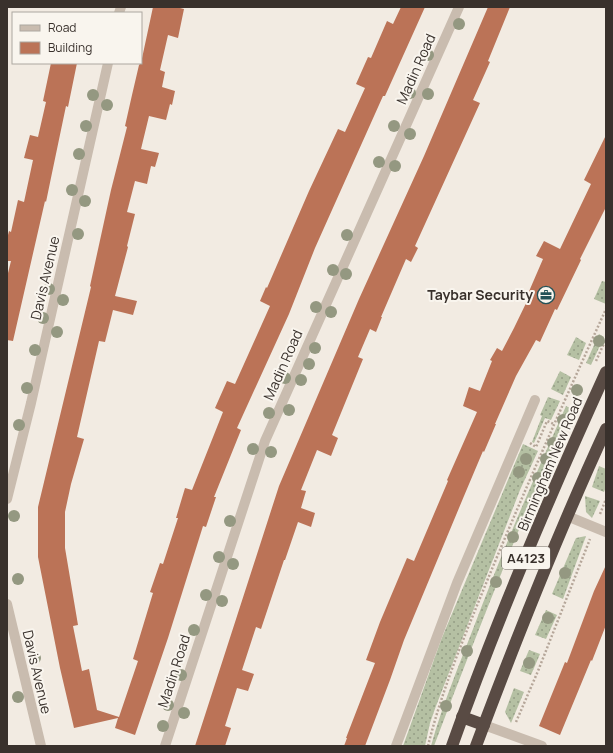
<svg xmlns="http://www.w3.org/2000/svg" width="613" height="753" font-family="Manrope,sans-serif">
<defs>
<pattern id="grass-dots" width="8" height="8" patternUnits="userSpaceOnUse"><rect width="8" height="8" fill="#b5c0a3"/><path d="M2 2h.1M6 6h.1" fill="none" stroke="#949d85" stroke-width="1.8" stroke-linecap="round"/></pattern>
</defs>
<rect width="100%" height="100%" fill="#f2ebe2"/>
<g fill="url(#grass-dots)">
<path d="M 602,281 L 606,282 L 606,304 L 594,299 Z"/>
<path d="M 599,334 L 604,337 L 591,365 L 586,363 Z"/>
<path d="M 576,337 L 586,343 L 579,360 L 567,355 Z"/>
<path d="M 560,371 L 571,377 L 563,395 L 551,389 Z"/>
<path d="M 548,397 L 560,401 L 551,420 L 545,418 L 534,443 L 532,442 L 542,416 L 540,415 Z"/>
<path d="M 566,406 L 570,408 C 522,520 477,632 434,746 L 431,746 C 442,706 458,668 473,629 C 501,554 533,480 566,406 Z"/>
<path d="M 523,444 L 538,451 L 520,490 L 436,706 L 430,723 L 425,746 L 403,746 L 441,640 Z"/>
<path d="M 599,466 L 606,469 L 606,487 L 604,492 L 592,487 Z"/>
<path d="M 585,496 L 600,501 L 592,518 L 586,512 Z"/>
<path d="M 586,536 L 563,599 L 552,594 L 576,538 Z"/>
<path d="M 546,610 L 557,615 L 546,639 L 535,635 Z"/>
<path d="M 529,650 L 540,654 L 531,675 L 520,671 Z"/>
<path d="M 514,688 L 524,692 L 511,723 L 505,712 Z"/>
</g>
<g fill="#bb7357">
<path d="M 153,7 L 176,7 L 184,9 L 178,38 L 168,35 L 160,70 L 165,72 L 162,87 L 175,91 L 172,105 L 170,104 L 166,120 L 149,116 L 141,149 L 159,153 L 155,167 L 151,166 L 147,184 L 135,181 L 127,212 L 135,214 L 127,246 L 128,247 L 115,296 L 137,301 L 133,315 L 113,310 L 105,342 L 99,341 L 77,437 L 84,439 L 71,484 L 65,512 L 65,548 L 78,625 L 73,626 L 82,671 L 89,669 L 97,710 L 119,717 L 138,661 L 133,659 L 153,593 L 150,592 L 160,563 L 163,564 L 178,518 L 176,518 L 185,488 L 192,490 L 223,412 L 215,408 L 227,381 L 235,384 L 270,306 L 260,301 L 266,287 L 267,288 L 309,191 L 338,129 L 345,132 L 365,88 L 356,84 L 368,57 L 371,58 L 387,21 L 393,24 L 401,7 L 425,7 L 385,96 L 383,96 L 315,248 L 289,314 L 237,428 L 241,430 L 214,497 L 216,497 L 206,527 L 203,526 L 168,638 L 135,735 L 115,728 L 118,718 L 74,728 L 60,668 L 38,557 L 38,507 L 91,287 L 90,286 L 111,190 L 127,127 L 125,126 L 132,95 L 139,65 L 141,63 Z"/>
<path d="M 488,7 L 510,7 L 488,61 L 490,62 L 473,100 L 480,103 L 415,246 L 418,248 L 411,262 L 406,259 L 381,317 L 382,317 L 376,332 L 370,329 L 358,357 L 363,359 L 332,435 L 338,438 L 331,456 L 317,450 L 301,490 L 306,491 L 301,508 L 315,513 L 311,527 L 298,522 L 285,560 L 284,560 L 261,629 L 256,627 L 242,670 L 254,674 L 248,691 L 237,688 L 225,726 L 231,728 L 225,746 L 195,746 L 279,486 L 359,299 L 424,156 Z"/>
<path d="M 51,63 L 77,63 L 68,107 L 66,106 L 52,173 L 46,202 L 45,201 L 13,341 L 7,340 L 7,277 L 11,261 L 7,261 L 7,239 L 9,231 L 11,232 L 18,200 L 24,202 L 33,160 L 24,158 L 30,135 L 38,137 L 46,102 L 43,101 Z"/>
<path d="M 606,135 L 606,207 L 580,259 L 581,260 L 557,310 L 555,309 L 540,342 L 536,340 L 516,376 L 495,424 L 496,424 L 484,452 L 483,451 L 464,496 L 404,640 L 390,680 L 365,746 L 344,746 L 347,738 L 346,738 L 375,663 L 366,660 L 380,622 L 407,558 L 414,561 L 448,481 L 447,480 L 477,412 L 463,406 L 469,387 L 480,391 L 492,361 L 490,360 L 497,348 L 502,351 L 514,328 L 529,297 L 527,296 L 543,259 L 536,256 L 544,241 L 560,249 L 591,184 L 584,180 Z"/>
<path d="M 606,565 L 606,625 L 592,661 L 591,660 L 560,735 L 539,726 L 565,662 L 567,663 L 594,591 Z"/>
</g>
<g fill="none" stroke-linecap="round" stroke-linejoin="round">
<g stroke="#b5a699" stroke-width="2.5" stroke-dasharray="2 2" stroke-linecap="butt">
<path d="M 596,361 L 606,339"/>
<path d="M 530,443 L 536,447 L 547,421 L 554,424"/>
<path d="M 600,514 L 606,499"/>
<path d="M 516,722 L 538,671 L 590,539"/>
<path d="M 428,746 C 442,689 465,635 487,581 C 525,489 565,399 606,309"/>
</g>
<g stroke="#c9bcaf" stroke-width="10">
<path d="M 119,13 L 121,7"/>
<path d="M 7,499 L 31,403 L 108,63"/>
<path d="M 567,516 L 606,532"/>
<path d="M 7,604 L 41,746"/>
<path d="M 484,725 L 542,746"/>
<path d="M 165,746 L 265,441 L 459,7"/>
<path d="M 396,746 L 457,583 L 535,400"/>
</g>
<g stroke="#594b44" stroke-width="12">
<path d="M 462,717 L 484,725"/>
<path d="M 452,746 C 497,619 550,495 606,372"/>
<path d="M 476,746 C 516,639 558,533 606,429"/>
</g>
</g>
<g fill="#949881">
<circle cx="459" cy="24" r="6"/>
<circle cx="428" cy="55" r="6"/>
<circle cx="410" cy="93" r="6"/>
<circle cx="428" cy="94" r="6"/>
<circle cx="93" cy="95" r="6"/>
<circle cx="107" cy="105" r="6"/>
<circle cx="86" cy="126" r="6"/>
<circle cx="394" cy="126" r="6"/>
<circle cx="410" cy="134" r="6"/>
<circle cx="79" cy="154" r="6"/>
<circle cx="379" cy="162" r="6"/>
<circle cx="395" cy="166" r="6"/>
<circle cx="72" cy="190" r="6"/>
<circle cx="85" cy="201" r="6"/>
<circle cx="78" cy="234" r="6"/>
<circle cx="347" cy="235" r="6"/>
<circle cx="333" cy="270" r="6"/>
<circle cx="346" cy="274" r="6"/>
<circle cx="49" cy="289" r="6"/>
<circle cx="63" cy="300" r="6"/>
<circle cx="316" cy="307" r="6"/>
<circle cx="331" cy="312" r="6"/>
<circle cx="43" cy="318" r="6"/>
<circle cx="57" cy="332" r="6"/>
<circle cx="599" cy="341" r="6"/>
<circle cx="315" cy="348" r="6"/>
<circle cx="35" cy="350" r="6"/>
<circle cx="309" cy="364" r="6"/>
<circle cx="285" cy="378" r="6"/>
<circle cx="301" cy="380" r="6"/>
<circle cx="27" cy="388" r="6"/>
<circle cx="577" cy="390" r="6"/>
<circle cx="289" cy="410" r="6"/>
<circle cx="269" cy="413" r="6"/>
<circle cx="563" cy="420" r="6"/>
<circle cx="19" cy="425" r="6"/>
<circle cx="553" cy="443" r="6"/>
<circle cx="253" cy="449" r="6"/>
<circle cx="271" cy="452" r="6"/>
<circle cx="526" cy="459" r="6"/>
<circle cx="546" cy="459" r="6"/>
<circle cx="519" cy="472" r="6"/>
<circle cx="538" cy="478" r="6"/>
<circle cx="14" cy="516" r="6"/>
<circle cx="230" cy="521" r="6"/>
<circle cx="513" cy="537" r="6"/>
<circle cx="219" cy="557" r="6"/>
<circle cx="233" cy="564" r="6"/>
<circle cx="565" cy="573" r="6"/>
<circle cx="18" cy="579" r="6"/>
<circle cx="496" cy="582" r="6"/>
<circle cx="206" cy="595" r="6"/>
<circle cx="222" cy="601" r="6"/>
<circle cx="548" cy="618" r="6"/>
<circle cx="194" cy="630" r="6"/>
<circle cx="467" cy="651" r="6"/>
<circle cx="35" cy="658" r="6"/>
<circle cx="529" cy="663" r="6"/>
<circle cx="181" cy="675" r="6"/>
<circle cx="18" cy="697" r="6"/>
<circle cx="168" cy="705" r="6"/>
<circle cx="446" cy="706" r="6"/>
<circle cx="184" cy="713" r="6"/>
<circle cx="163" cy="726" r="6"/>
</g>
<defs>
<symbol id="office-ring" viewBox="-11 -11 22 22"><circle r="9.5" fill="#f9f5ee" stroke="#255257" stroke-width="1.5"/><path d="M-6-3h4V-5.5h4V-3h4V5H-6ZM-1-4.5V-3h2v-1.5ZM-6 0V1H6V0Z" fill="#255257"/></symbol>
</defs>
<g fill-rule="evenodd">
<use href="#office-ring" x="536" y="285" width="20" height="20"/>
</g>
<g text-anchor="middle" stroke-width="4" stroke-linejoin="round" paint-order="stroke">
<rect fill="#f9f5ee" stroke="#736c66" stroke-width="1" x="502" y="547" width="48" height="22" rx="3"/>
<g font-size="13" font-weight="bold" fill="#39312c">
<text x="526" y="563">A4123</text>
</g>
<g font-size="14" fill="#39312c" stroke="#f9f5ee">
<text transform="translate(416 69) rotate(-66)" y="5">Madin Road</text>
<text transform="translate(45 278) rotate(-77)" y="5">Davis Avenue</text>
<text transform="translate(283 365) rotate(-66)" y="5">Madin Road</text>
<text transform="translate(550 464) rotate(-67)" y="5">Birmingham New Road</text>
<text transform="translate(174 671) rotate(-72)" y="5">Madin Road</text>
<text transform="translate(37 672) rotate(77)" y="5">Davis Avenue</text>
</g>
<g font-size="14" font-weight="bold" fill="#39312c" stroke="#f9f5ee" text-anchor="end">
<text x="533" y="300">Taybar Security</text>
</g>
</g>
<rect width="613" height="753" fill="none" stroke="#39312c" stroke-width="16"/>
<rect x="12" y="12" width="130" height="52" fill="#f9f5ee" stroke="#aca7a0"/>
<rect x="20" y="25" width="20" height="6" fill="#c9bcaf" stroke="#aca7a0"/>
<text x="48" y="32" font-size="12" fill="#39312c">Road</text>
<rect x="20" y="42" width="20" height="12" fill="#bb7357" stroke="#aca7a0"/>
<text x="48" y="52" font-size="12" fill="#39312c">Building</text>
</svg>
